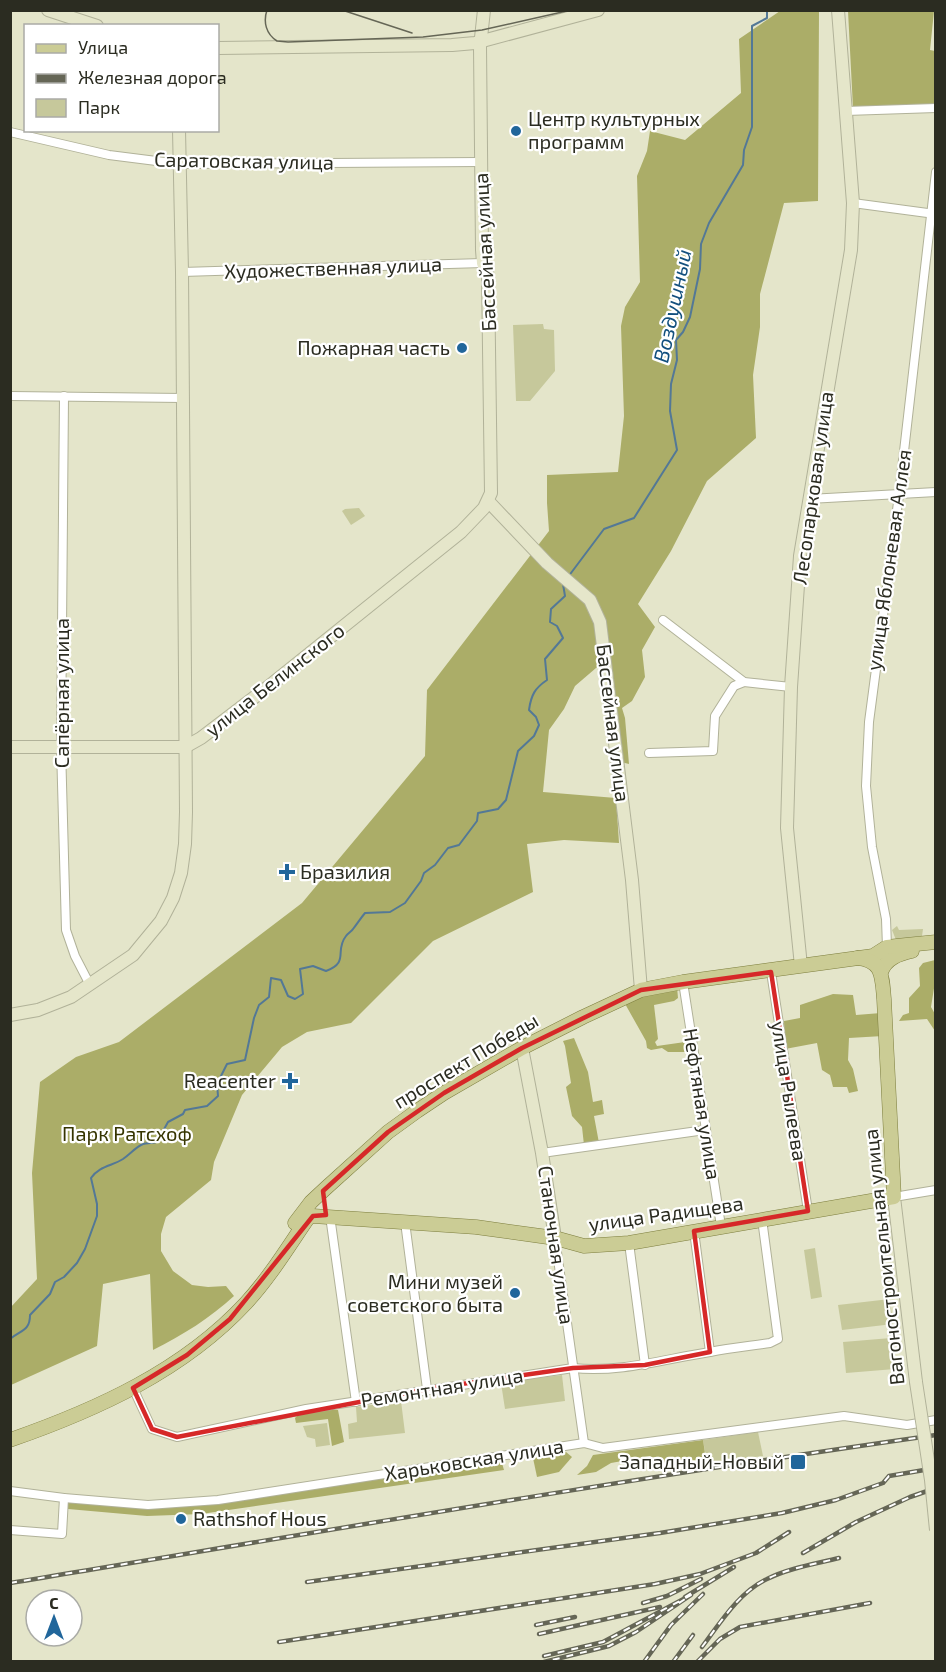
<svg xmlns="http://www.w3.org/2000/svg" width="946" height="1672" font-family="'Exo 2',sans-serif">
<rect width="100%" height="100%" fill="#e4e5ca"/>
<g fill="#c6c89b">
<path d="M 543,324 L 544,329 L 554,330 L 555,371 L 530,401 L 516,401 L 513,325 Z"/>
<path d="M 359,508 L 365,516 L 351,525 L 342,511 L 345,509 Z"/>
<path d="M 897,926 L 899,930 L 923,929 L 922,936 L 896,940 L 892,930 Z"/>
<path d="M 815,1248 L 822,1297 L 811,1299 L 804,1250 Z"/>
<path d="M 890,1299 L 893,1324 L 842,1330 L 838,1305 Z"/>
<path d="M 891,1338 L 895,1369 L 846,1373 L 843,1342 Z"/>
<path d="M 562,1375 L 565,1401 L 505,1409 L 501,1383 Z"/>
<path d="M 401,1401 L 405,1433 L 349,1439 L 348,1424 L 357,1422 L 356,1407 Z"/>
<path d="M 327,1423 L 330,1445 L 316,1447 L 315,1439 L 307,1437 L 303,1426 Z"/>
<path d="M 758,1432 L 763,1456 L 707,1463 L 703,1440 Z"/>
</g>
<g fill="#abad68">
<path d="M 780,11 L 819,11 L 818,201 L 784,203 L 760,294 L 760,327 L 753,375 L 756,438 L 707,481 L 671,551 L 638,604 L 655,627 L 642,650 L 645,677 L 632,701 L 622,708 L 625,718 L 629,764 L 621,762 L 603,662 L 575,686 L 564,709 L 549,730 L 543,792 L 616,798 L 619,843 L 564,840 L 527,844 L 533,892 L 433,941 L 351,1023 L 307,1032 L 282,1047 L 242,1095 L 214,1162 L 211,1180 L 166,1217 L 161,1234 L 161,1251 L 173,1271 L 192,1285 L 208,1287 L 226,1286 L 234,1296 C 210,1318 183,1335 153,1350 L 150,1274 L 103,1284 L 97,1346 L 11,1385 L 10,1308 L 37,1279 L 32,1173 L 40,1082 L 76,1057 L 119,1042 L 302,903 L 425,756 L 427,690 L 549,531 L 547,503 L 547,475 L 618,472 L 624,416 L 621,326 L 625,307 L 640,282 L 637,176 L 647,151 L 650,131 L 685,140 L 741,93 L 739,39 Z"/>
<path d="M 848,11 L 934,11 L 930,50 L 935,51 L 935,104 L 853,108 Z"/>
<path d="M 935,960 L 935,982 L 931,1007 L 935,1014 L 935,1031 L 927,1019 L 899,1021 L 903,1015 L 909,1013 L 909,998 L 920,986 L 919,968 L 923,963 Z"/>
<path d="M 677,987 L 678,998 L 674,1001 L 654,1005 L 658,1039 L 655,1042 L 657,1046 L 685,1042 L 685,1052 L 668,1052 L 662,1048 L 651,1050 L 647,1048 L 646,1041 L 624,1002 L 645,993 Z"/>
<path d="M 833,994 L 853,995 L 856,1015 L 881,1013 L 883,1036 L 849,1038 L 848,1060 L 853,1069 L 858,1091 L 849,1093 L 847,1087 L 833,1087 L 830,1075 L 822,1070 L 817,1043 L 785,1049 L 784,1021 L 800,1018 L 800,1005 Z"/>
<path d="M 574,1038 L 588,1072 L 593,1102 L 602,1100 L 604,1114 L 594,1116 L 599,1143 L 584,1145 L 582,1127 L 572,1116 L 566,1087 L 571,1083 L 565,1046 L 563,1041 Z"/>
<path d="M 331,1409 L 338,1410 L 344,1442 L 332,1446 L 328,1419 L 296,1423 L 295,1418 L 299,1414 Z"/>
<path d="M 703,1440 L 706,1460 L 676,1460 L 661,1463 L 650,1456 L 611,1463 L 596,1472 L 577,1475 L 587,1466 L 593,1455 Z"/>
<path d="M 566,1452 L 572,1457 L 559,1472 L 537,1477 L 533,1458 Z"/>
<path d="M 501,1460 L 504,1470 L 201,1514 L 147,1516 L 68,1509 L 68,1501 L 148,1508 L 218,1504 Z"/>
</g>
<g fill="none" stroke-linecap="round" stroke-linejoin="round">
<g stroke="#537896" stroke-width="2">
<path d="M 568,577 L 604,529 L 634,518 L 677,450 L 670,411 L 671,384 L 677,360 L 676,340 L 683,332 L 690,317 L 700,269 L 701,244 L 709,223 L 743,165 L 744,150 L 752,127 L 752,26 L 767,18 L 767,10"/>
<path d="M 10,1339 C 21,1330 30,1331 30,1315 L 50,1294 L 55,1282 L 64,1277 L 77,1263 L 85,1249 L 97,1216 L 97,1204 L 91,1178 C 99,1166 112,1166 123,1159 C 130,1154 136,1147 143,1144 C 147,1143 153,1143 157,1142 L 168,1122 L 183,1114 L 185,1110 L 207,1106 L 218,1096 L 217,1084 L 227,1064 L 245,1060 L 254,1018 L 259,1005 L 269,997 L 271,978 L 281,980 L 288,996 L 295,999 L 303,994 L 300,969 L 313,966 L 326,971 C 350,962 334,951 346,936 C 347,934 352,931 353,929 C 357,924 360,919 365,913 L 390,912 L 405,903 L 421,881 L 424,873 L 435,865 L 448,848 L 459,845 L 477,821 L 478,813 L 498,809 L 506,800 L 518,751 L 534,736 L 539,725 L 536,717 L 529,710 C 531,695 535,688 547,680 L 545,659 L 563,638 L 557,626 L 550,622 L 551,609 L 565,596 L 563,584"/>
</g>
<defs>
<g id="street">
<path d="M 846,111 L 936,108"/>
<path d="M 10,132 L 109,155 L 180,164 L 481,162"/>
<path d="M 853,203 L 935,214"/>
<path d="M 182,272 L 483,263"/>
<path d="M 10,396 L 183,398"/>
<path d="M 64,396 L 61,747 L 66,930 L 75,956 L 90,985"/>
<path d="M 809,499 L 936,492"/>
<path d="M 663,620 L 744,682 L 791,687"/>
<path d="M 649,753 L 713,751 L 715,716 L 734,686 L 744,682"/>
<path d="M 887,947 L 886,919 L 872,847 L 866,786 L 869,722 L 899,495 L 936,172"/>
<path d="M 771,972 L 808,1211"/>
<path d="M 683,982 L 721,1226"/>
<path d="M 542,1153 L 705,1130"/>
<path d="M 894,1197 L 936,1190"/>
<path d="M 330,1216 L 356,1402"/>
<path d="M 405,1222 L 427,1389"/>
<path d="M 694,1231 L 710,1352"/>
<path d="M 555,1238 L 584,1443"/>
<path d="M 629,1243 L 645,1365"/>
<path d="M 133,1388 L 152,1429 L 177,1437 L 306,1409 L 573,1368 C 620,1373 664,1359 710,1352 C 730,1348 750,1346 770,1343 L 778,1339 L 762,1219"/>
<path d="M 10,1491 L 64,1498 L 148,1505 L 218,1500 L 584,1443 L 603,1448 L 844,1416 L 907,1425 L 936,1420"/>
<path d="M 10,1530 L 62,1534 L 64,1498"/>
</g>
<g id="secondary">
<path d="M 48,10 L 97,26"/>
<path d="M 218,48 L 452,45 L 475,43 L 598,10"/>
<path d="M 488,501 L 547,563 L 590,600 L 600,622 L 632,880 L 641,990"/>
<path d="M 10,747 L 185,747 L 201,738 L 273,683 L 461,532 L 484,508 L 491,493 L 488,276 L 483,263 L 482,250 L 480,47 L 484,10"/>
<path d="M 801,966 L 787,828 L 791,687 L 800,556 L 851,250 L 853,203 L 838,10"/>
<path d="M 10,1015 L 38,1010 L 71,997 L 133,955 L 161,921 L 173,898 L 181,873 L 185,844 L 186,812 L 182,272 L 179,130"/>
<path d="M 522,1048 L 542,1153 L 555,1238"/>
<path d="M 894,1197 L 916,1382"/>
</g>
<g id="primary">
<path d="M 881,972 C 886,958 899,954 912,951"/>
<path d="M 295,1223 L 311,1202 L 326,1188 L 388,1132 L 417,1111 L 444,1093 L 522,1048 L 583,1017 L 641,990 L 683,982 L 873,956 L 887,947 L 936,942"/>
<path d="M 10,1440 C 96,1410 183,1371 246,1303 C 270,1277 288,1247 308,1218 L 313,1216 L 476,1227 L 555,1238 L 584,1246 L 629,1243 L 894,1197 L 884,999 C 882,977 883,960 857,958"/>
</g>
</defs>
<use href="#street" stroke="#b1b299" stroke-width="10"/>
<use href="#secondary" stroke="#b1b299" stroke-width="14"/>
<use href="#primary" stroke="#7d7e3e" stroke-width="15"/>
<use href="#street" stroke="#fff" stroke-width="8"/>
<use href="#secondary" stroke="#e5e6ca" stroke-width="12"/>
<use href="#primary" stroke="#cbcc95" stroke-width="14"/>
<g stroke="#656656" stroke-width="1.5">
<path d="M 267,10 C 263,22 266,34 277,41 L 288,42 L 423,37 L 482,30 L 571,10"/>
<path d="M 342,10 L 412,33"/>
</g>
<defs>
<g id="rail">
<path d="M 803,1553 L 856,1522 L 910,1497 L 936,1488"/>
<path d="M 307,1582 L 660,1533 L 782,1513 L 836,1500 L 883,1483 L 889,1476 L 936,1468"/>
<path d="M 10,1583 C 319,1532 626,1479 936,1435"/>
<path d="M 685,1597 L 734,1567"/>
<path d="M 643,1603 L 667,1596 L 701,1579"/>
<path d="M 536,1625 L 575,1617"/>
<path d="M 539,1634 L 660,1607"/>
<path d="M 279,1642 L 655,1584 L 700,1574 L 756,1553 L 789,1532"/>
<path d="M 702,1647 C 720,1623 739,1592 767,1579 C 789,1568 815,1564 839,1558"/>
<path d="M 544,1656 L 603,1642 L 691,1595 L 636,1632 L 609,1646 L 544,1662"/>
<path d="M 644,1662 L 671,1625 L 703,1594"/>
<path d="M 673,1662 L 693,1635"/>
<path d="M 697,1662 L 720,1639 L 740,1627 L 870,1603"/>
</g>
</defs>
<use href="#rail" stroke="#656656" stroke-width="4.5"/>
<use href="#rail" stroke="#fff" stroke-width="2" stroke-dasharray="7" stroke-linecap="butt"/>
<defs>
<path id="secondary-bridge" d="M 916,1382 L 931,1480 L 936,1530"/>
</defs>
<use href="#secondary-bridge" stroke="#b1b299" stroke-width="14" stroke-linecap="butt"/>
<use href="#secondary-bridge" stroke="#e5e6ca" stroke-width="12"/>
</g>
<path fill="none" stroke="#d62828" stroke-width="4.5" stroke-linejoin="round" d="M 771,972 L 808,1211 L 694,1231 L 710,1352 L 645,1365 L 573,1368 L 427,1389 L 177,1437 L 152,1429 L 133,1388 L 187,1355 L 230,1319 L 313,1216 L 326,1215 L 323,1191 L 388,1132 L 444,1093 L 522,1048 L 641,990 Z"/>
<g fill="#21669b" stroke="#fff" stroke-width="2">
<circle cx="516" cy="131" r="6"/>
<circle cx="462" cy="348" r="6"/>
<path d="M284 863h6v6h6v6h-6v6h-6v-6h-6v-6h6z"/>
<path d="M287 1072h6v6h6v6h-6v6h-6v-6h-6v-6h6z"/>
<circle cx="515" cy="1293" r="6"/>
<rect x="790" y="1454" width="16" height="16" rx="3"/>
<circle cx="181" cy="1519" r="6"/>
</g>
<g text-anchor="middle" stroke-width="4.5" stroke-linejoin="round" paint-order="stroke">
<g font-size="20" fill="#2b2c21" stroke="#fff" text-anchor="end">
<text x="528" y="126" text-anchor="start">Центр культурных<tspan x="528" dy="23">программ</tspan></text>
<text x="450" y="355">Пожарная часть</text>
<text x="300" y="879" text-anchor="start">Бразилия</text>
<text x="276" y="1088">Reacenter</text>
<text x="503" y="1289">Мини музей<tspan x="503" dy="23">советского быта</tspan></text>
<text x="784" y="1469">Западный-Новый</text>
<text x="193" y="1526" text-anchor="start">Rathshof Hous</text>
</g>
<g font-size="20" fill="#2b2c21" stroke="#fff">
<text transform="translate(244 161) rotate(1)" y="7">Саратовская улица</text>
<text transform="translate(485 252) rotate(-93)" y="7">Бассейная улица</text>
<text transform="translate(333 268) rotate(-2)" y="7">Художественная улица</text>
<text transform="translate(813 488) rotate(-82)" y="7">Лесопарковая улица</text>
<text transform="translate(889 560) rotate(-82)" y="7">улица Яблоневая Аллея</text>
<text transform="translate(275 680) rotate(-38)" y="7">улица Белинского</text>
<text transform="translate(62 693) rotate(-90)" y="7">Сапёрная улица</text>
<text transform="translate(613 723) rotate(83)" y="7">Бассейная улица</text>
<text transform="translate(466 1061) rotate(-31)" y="7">проспект Победы</text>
<text transform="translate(789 1091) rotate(81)" y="7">улица Рылеева</text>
<text transform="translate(702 1104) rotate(81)" y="7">Нефтяная улица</text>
<text transform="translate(666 1214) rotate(-8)" y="7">улица Радищева</text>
<text transform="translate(556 1245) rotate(82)" y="7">Станочная улица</text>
<text transform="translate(884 1257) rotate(-96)" y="7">Вагоностроительная улица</text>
<text transform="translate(442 1388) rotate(-9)" y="7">Ремонтная улица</text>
<text transform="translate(474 1460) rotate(-9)" y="7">Харьковская улица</text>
</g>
<g font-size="20" fill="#363500" stroke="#fff">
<text x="127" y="1141">Парк Ратсхоф</text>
</g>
<g font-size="21" font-style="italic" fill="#13507e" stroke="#fff">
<text transform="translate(673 306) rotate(-78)" y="7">Воздушный</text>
</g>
</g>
<rect width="946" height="1672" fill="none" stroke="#2b2c21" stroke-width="24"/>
<rect x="24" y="24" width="195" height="108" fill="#ffffff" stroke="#aaaba6" stroke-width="1.5"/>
<rect x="36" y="44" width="30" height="9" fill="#cbcc95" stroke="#aaaba6" stroke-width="1.5"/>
<text x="78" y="54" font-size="18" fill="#2b2c21">Улица</text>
<rect x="36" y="74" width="30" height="9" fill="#656656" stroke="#aaaba6" stroke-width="1.5"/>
<text x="78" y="84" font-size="18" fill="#2b2c21">Железная дорога</text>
<rect x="36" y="99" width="30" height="18" fill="#c6c89b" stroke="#aaaba6" stroke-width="1.5"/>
<text x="78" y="114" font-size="18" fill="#2b2c21">Парк</text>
<g transform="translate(54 1618)"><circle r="28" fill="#ffffff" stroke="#aaaba6" stroke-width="1.5"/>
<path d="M0-4.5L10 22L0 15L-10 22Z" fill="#21669b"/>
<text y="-9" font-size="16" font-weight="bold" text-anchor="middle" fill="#2b2c21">С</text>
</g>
</svg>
